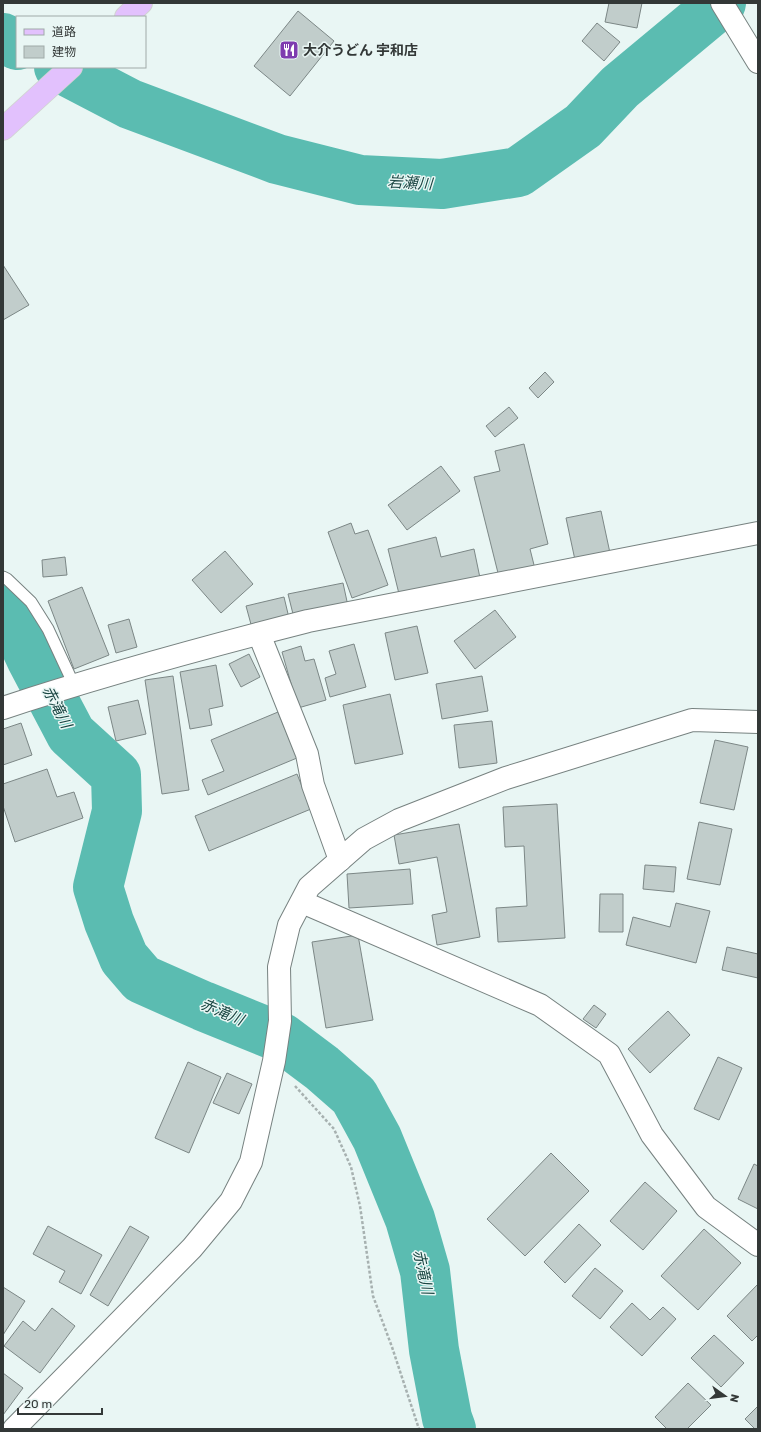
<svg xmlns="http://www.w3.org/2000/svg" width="761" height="1432" font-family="Rubik,'Noto Sans JP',sans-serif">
<rect width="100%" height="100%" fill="#e9f6f4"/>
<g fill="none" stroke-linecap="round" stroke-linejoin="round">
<g stroke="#5bbcb1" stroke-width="50">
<path d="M 3,38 L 17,45"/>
<path d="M 59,67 L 130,104 L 277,159 L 360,180 L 442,184 L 518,172 L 583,126 L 620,87 L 721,3"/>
<path d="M 3,610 L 12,617 L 31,658 L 71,734 L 116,775 L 117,811 L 98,887 L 109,922 L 124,958 L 142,979 L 203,1006 L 282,1038 L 322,1068 L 354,1096 L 377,1138 L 410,1219 L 425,1271 L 434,1350 L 447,1418 L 451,1429"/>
</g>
</g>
<g fill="#c1cdcb" stroke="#7c8786">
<path d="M 609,3 L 642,3 L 637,28 L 605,22 Z"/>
<path d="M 298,11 L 334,41 L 290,96 L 254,66 Z"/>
<path d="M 597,23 L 620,42 L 604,61 L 582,41 Z"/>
<path d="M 3,265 L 29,305 L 3,320 Z"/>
<path d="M 545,372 L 554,382 L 538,398 L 529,388 Z"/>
<path d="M 509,407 L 518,418 L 495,437 L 486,426 Z"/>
<path d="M 524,444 L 548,544 L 530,549 L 535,569 L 499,577 L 474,477 L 500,471 L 495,451 Z"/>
<path d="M 441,466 L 460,491 L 407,530 L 388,505 Z"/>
<path d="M 601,511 L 610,553 L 575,560 L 566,518 Z"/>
<path d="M 351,523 L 355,534 L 368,530 L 388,585 L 352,598 L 328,532 Z"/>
<path d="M 436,537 L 441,557 L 474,549 L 480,578 L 400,598 L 388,549 Z"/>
<path d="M 225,551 L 253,584 L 221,613 L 192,580 Z"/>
<path d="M 65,557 L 67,575 L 43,577 L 42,560 Z"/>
<path d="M 343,583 L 348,606 L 294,618 L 288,594 Z"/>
<path d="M 82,587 L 109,655 L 74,669 L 48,601 Z"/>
<path d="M 284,597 L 289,618 L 252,628 L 246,606 Z"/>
<path d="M 495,610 L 516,637 L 475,669 L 454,641 Z"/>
<path d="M 129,619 L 137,647 L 116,653 L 108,625 Z"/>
<path d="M 417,626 L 428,673 L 395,680 L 385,633 Z"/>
<path d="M 354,644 L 366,687 L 330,697 L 325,678 L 336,674 L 329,651 Z"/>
<path d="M 301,646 L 305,661 L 314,659 L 326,700 L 298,708 L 282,652 Z"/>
<path d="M 249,654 L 260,677 L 241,687 L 229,664 Z"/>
<path d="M 216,665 L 223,706 L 209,709 L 212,725 L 190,729 L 180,672 Z"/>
<path d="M 173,676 L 189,790 L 162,794 L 145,680 Z"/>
<path d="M 482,676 L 488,711 L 442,719 L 436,684 Z"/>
<path d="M 390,694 L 403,754 L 355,764 L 343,705 Z"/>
<path d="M 138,700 L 146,734 L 116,741 L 108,707 Z"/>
<path d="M 278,712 L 297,758 L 208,795 L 202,780 L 224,771 L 211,740 Z"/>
<path d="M 492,721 L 497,763 L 459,768 L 454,725 Z"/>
<path d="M 21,723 L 32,755 L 3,765 L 3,729 Z"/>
<path d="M 715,740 L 748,747 L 734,810 L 700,803 Z"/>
<path d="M 47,769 L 57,797 L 74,792 L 83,818 L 15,842 L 3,806 L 3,784 Z"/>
<path d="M 297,774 L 311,809 L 209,851 L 195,816 Z"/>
<path d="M 557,804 L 565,938 L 498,942 L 496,908 L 527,906 L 524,846 L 505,847 L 503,807 Z"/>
<path d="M 699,822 L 732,829 L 720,885 L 687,879 Z"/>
<path d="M 459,824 L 480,937 L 437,945 L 432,915 L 447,912 L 437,857 L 399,864 L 394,835 Z"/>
<path d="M 645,865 L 676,867 L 674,892 L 643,889 Z"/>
<path d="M 410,869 L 413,904 L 349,908 L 347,874 Z"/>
<path d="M 600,894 L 623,894 L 623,932 L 599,932 Z"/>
<path d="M 676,903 L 710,911 L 696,963 L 626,945 L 633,917 L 670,927 Z"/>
<path d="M 358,935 L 373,1020 L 326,1028 L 312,942 Z"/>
<path d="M 727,947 L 758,954 L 758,978 L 722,970 Z"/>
<path d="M 594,1005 L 606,1014 L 596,1028 L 583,1019 Z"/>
<path d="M 668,1011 L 690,1035 L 650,1073 L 628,1049 Z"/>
<path d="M 718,1057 L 742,1068 L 719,1120 L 694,1109 Z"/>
<path d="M 188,1062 L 221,1077 L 189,1153 L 155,1138 Z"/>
<path d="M 227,1073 L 252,1084 L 239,1114 L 213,1103 Z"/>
<path d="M 551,1153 L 589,1191 L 525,1256 L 487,1219 Z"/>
<path d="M 754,1164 L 758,1166 L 758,1209 L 738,1199 Z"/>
<path d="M 645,1182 L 677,1211 L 643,1250 L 610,1221 Z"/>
<path d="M 579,1224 L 601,1245 L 565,1283 L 544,1262 Z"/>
<path d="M 48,1226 L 102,1255 L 81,1294 L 59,1282 L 65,1271 L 33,1254 Z"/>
<path d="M 130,1226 L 149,1237 L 108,1306 L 90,1295 Z"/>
<path d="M 704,1229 L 741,1263 L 698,1310 L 661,1276 Z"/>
<path d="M 595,1268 L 623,1291 L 600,1319 L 572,1296 Z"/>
<path d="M 758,1284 L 758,1335 L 752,1341 L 727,1316 Z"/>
<path d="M 3,1287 L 25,1301 L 3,1335 Z"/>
<path d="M 632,1303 L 650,1320 L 663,1307 L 676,1319 L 642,1356 L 610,1327 Z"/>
<path d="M 52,1308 L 75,1326 L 40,1373 L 4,1346 L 23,1321 L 35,1331 Z"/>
<path d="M 714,1335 L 744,1363 L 721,1387 L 691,1358 Z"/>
<path d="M 3,1373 L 23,1388 L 3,1415 Z"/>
<path d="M 688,1383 L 711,1405 L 687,1429 L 667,1429 L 655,1417 Z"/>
<path d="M 758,1406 L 758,1429 L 755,1429 L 745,1419 Z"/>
</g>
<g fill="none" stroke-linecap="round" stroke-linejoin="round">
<defs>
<path id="service" d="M 3,577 L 7,579 L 31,602 L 48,629 L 74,685"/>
<g id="minor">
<path d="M 722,3 L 758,62"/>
<path d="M 259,634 L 307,754 L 313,785 L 340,860"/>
<path d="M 3,708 C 103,675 206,647 308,621 L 758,533"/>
<path d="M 302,902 L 540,1005 L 609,1054 L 652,1135 L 706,1207 L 758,1245"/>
<path d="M 14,1429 L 192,1248 L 231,1201 L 251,1162 L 274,1061 L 280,1021 L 279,967 L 289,925 L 309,887 L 364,839 L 399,820 L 506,778 L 692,720 L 758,722"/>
</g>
<g id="primary">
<path d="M 126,17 L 141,3"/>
<path d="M 3,129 L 71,67"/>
</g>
</defs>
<use href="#service" stroke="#778280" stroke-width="13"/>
<use href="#minor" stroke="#778280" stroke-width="24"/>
<use href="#primary" stroke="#d2d3d3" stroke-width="24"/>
<path stroke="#a7b1b0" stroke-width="2.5" stroke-dasharray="3 2" stroke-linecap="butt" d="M 295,1086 L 334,1129 L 351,1167 L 360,1206 L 373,1296 L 392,1347 L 419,1429"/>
<use href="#service" stroke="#fff" stroke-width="11"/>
<use href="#minor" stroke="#fff" stroke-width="22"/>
<use href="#primary" stroke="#e2c1fd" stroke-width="22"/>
</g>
<defs>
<symbol id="restaurant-square" viewBox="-11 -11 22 22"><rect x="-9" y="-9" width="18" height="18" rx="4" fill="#7e3baf" stroke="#e9f6f4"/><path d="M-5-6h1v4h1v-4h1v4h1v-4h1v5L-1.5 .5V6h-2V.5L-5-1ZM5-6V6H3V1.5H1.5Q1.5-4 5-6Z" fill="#fff"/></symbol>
</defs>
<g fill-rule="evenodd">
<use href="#restaurant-square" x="278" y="39" width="22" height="22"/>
</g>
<g text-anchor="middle" stroke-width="3" stroke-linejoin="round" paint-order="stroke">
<g font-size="14" font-weight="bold" fill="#333837" stroke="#e9f6f4" text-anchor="start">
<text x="303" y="55">大介うどん 宇和店</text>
</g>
<g font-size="15" font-style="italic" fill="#194541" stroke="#e9f6f4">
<text transform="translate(410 183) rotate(3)" y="5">岩瀬川</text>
<text transform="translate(57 707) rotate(63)" y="5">赤滝川</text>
<text transform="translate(222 1012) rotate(23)" y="5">赤滝川</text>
<text transform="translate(423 1272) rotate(78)" y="5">赤滝川</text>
</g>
</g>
<rect width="761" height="1432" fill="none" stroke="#333837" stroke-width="8"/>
<rect x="16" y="16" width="130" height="52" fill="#e9f6f4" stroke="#a0aaa8"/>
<rect x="24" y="29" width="20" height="6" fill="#e2c1fd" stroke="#a0aaa8"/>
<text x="52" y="36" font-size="12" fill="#333837">道路</text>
<rect x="24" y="46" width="20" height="12" fill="#c1cdcb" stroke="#a0aaa8"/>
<text x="52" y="56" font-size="12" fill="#333837">建物</text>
<g transform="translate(725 1396) rotate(104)" stroke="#e9f6f4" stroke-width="3" paint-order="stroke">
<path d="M0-3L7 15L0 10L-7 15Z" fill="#333837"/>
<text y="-6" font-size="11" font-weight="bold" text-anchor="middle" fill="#333837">N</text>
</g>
<path d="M18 1408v6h84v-6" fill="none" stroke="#333837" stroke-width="2"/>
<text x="24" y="1408" font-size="12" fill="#333837" stroke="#e9f6f4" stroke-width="3" paint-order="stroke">20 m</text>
</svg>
